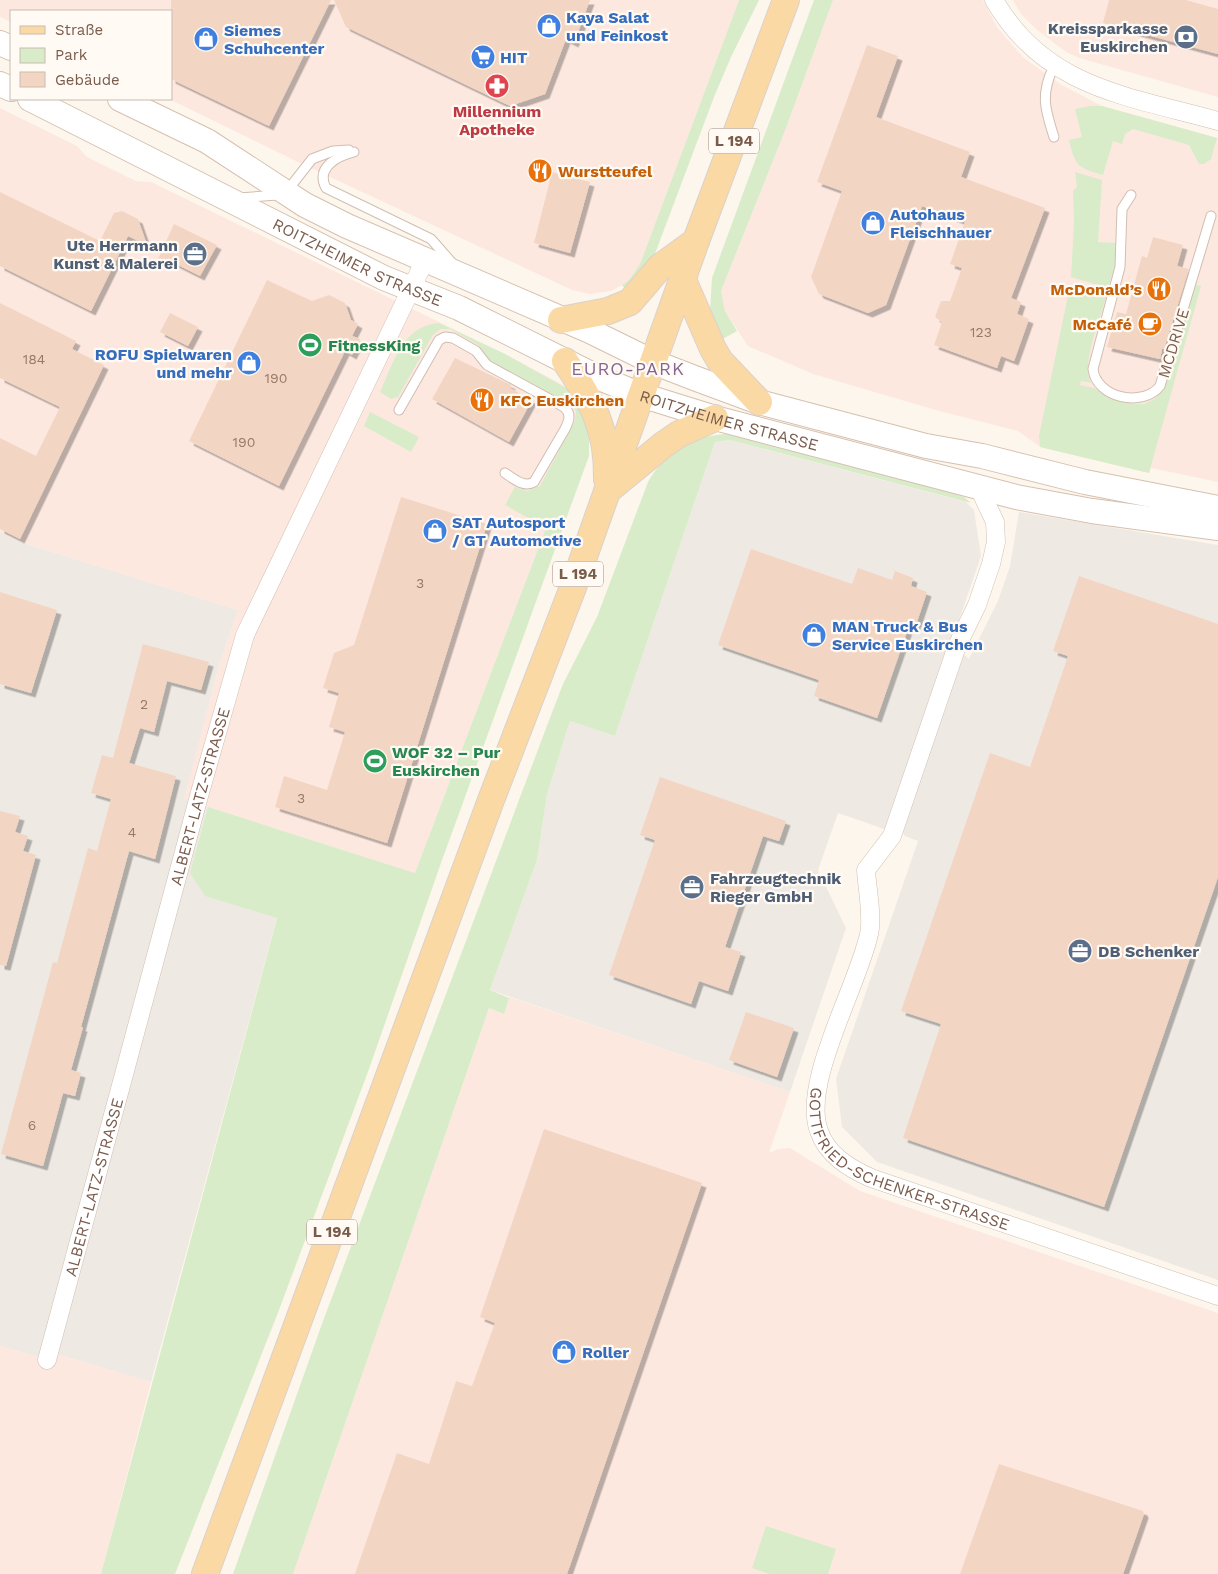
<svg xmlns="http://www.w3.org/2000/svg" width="1218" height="1574" font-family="'Work Sans',sans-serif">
<defs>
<filter id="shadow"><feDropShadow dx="4.5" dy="4.5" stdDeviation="0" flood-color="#0004"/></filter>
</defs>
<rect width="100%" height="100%" fill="#fdf6ec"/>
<g fill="#fde8e0">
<path d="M 0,0 L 739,0 L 640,264 L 629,280 L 622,285 L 611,291 L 590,294 L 572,290 L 298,162 L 169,99 L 171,99 L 171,11 L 11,11 L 11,22 L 0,17 Z"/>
<path d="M 833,0 L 983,0 L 997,27 L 1013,46 L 1024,58 L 1060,84 L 1102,106 L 1218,138 L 1218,482 L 1151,468 L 1149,473 L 1040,447 L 1018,431 L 939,411 L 813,374 L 748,346 L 725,311 L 721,291 L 786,128 Z"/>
<path d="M 1013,0 L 1218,0 L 1218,97 L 1079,58 L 1066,52 L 1036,29 L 1021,14 Z"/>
<path d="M 0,108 L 77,146 L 87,157 L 136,181 L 151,182 L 505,354 L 563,385 L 583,408 L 546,528 L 415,873 L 183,799 L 219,665 L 238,610 L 20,542 L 0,532 Z"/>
<path d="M 509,997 L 790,1092 L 769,1153 L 778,1149 L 790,1148 L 860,1191 L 1218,1313 L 1218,1574 L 293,1574 L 489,1008 L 504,1014 Z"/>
<path d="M 0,1346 L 35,1356 L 60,1355 L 151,1382 L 101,1574 L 0,1574 Z"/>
</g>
<g fill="#efe9e4">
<path d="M 730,440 L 966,502 L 974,510 L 981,556 L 887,830 L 838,813 L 818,870 L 846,928 L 790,1092 L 490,990 L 537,860 L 547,794 L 570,721 L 615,736 L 715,442 Z"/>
<path d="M 1019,512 L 1218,545 L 1218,1280 L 877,1162 L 842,1127 L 836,1079 L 918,841 L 905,836 L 902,831 L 962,653 L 969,659 L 998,601 L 1010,566 Z"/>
<path d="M 0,532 L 20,542 L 238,610 L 219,665 L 184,799 L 274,828 L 250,909 L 277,917 L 151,1382 L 60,1355 L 35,1356 L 0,1346 Z"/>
</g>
<g fill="#d8ecc9">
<path d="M 739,0 L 759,0 L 731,57 L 714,97 L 653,259 L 628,292 L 622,285 L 629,280 L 640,264 Z"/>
<path d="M 814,0 L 833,0 L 786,128 L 721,291 L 725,311 L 737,331 L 719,341 L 710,311 L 712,278 Z"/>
<path d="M 1090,106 L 1102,106 L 1217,138 L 1211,159 L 1204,164 L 1199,164 L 1189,145 L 1133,129 L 1125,134 L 1122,144 L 1113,141 L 1103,175 C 1078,168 1075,166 1069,140 L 1082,137 L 1075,109 Z"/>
<path d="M 1075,172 L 1102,180 L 1098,242 L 1116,243 L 1115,265 L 1108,288 L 1071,277 L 1074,222 L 1073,191 L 1077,187 Z"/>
<path d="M 1197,285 L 1201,286 L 1149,473 L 1040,447 L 1039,436 L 1070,286 L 1077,286 L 1107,294 C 1102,313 1080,367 1091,383 L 1081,381 L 1080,385 L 1094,388 L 1106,396 L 1134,404 L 1144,404 L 1156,398 L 1167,382 L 1194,287 Z"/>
<path d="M 439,323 L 505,354 L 568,389 L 589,422 L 589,456 L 441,863 L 369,1069 L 279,1310 L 175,1574 L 101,1574 L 277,918 L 205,896 L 190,873 L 208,807 L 415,873 L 546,528 L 505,505 L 515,487 L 527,491 L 540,486 L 575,421 L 576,411 L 571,405 L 491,362 L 478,345 L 450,329 L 441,329 L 433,335 L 398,397 L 391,399 L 380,392 C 394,362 402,326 439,323 Z"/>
<path d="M 370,412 L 419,437 L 411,452 L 364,426 Z"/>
<path d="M 725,434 L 750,438 L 952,492 L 964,497 L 971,503 L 730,440 L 715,442 L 615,736 L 570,721 L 547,794 L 537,860 L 490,990 L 509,998 L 504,1014 L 489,1008 L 293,1574 L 233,1574 L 323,1321 L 548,723 L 563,684 L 597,617 L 648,482 C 665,452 690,437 725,434 Z"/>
<path d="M 766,1526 L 836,1549 L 828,1574 L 769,1574 L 752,1568 Z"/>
</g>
<g fill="#f3d5c3" filter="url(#shadow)">
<path d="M 171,0 L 331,0 L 269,126 L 171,79 Z"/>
<path d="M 334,0 L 590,0 L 574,43 L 566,39 L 545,94 L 510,106 L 346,27 Z"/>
<path d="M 1109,0 L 1186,0 L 1218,9 L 1218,54 L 1103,23 Z"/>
<path d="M 867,45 L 898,56 L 876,117 L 970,152 L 961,177 L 1045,208 L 1011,298 L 1021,302 L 1017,314 L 1029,319 L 1014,361 L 1001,356 L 997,368 L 934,345 L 942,322 L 935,317 L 941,301 L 950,301 L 962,268 L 950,264 L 965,222 L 922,206 L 886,305 L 868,313 L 819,294 L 811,277 L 842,191 L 817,182 Z"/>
<path d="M 552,172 L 590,182 L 570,253 L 534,243 Z"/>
<path d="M 0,192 L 100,241 L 114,213 L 122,211 L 138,219 L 147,245 L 128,236 L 91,311 L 0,266 Z"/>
<path d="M 174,224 L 217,245 L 200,276 L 174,263 L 172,265 L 158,259 Z"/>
<path d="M 1153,237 L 1183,245 L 1177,266 L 1189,269 L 1164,349 L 1162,349 L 1160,359 L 1107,347 L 1117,312 L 1126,314 L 1142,256 L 1147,258 Z"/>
<path d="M 267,280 L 312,301 L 329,295 L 345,303 L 351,320 L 358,324 L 352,336 L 360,339 L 352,355 L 345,351 L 279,486 L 189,441 Z"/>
<path d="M 0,303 L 76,341 L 72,349 L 104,365 L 20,539 L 0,529 L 0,438 L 36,456 L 60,407 L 0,378 Z"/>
<path d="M 170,313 L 198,327 L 188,346 L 160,332 Z"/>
<path d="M 455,358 L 509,384 L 511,385 L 510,388 L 532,400 L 509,442 L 432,399 Z"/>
<path d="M 401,497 L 487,524 L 387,843 L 275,807 L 284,776 L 327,790 L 345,732 L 329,727 L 339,693 L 323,688 L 334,653 L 354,645 Z"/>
<path d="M 751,549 L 852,584 L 858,568 L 892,580 L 895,571 L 913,578 L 911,586 L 927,592 L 916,625 L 910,623 L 877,718 L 814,696 L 819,680 L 718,645 Z"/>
<path d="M 1079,576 L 1218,624 L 1218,877 L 1104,1207 L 903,1138 L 941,1024 L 901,1011 L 990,753 L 1030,767 L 1068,656 L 1053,651 Z"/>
<path d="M 0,592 L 57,610 L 31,693 L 0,684 Z"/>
<path d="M 143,644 L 209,662 L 201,690 L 167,681 L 154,732 L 140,728 L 129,763 L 176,776 L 155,859 L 129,851 L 81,1027 L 83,1027 L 71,1070 L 81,1073 L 75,1096 L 63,1093 L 43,1166 L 1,1154 L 53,962 L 57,963 L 88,848 L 97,851 L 111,799 L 91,793 L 102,755 L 113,758 Z"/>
<path d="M 660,777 L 786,821 L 779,841 L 763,836 L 725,947 L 741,952 L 728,991 L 699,981 L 691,1004 L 609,975 L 655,840 L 640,835 Z"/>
<path d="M 0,811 L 20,816 L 15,832 L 28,836 L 23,851 L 36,855 L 6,966 L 0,965 Z"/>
<path d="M 746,1012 L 794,1028 L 777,1077 L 729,1060 Z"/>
<path d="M 544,1129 L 702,1183 L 567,1574 L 355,1574 L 397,1453 L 429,1464 L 456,1381 L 472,1386 L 495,1323 L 480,1317 Z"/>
<path d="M 999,1464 L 1143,1511 L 1144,1514 L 1123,1574 L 960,1574 Z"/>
</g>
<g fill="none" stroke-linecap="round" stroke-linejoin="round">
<defs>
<g id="lane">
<path d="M 1054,66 C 1040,94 1045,109 1054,137"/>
<path d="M 354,152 C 338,156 315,167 326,188 L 431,239 L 453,264"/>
<path d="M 1131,195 L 1122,209 L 1120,267 L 1093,369 C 1096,398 1143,408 1160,386 L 1211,216"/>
<path d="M 239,198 L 277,195 L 287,191 L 312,159 L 333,151 L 349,150"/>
<path d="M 399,410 L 439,340 L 445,337 L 453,338 L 476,351 L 487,365 L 564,407 C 572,414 569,421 565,429 L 534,482 C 524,488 514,479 505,473"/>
</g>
<g id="street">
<path d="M 994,0 C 1045,88 1128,96 1218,121"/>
<path id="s1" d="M 979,488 L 995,522 L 996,542 L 991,564 L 977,605 L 957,646 L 892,836 L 866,870 C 867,888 873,917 869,934 C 858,986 801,1083 819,1131 C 827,1155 849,1168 871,1178 L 1218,1296"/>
<path id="s2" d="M 47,1360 L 199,796 L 245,635 L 425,260"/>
</g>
<g id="secondary">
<path d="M 0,43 L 11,48"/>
<path d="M 0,84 L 11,89"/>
<path id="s3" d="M 30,99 L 384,278 L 459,308 L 597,377 L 641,395 L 715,418 L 1016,497 L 1092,511 L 1218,528"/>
<path d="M 120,99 L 207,141 L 305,205 L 347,226 L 590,331 L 653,362 L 697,379 L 759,402 L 926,446 L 982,456 L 1085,482 L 1218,508"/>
</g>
<g id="primary">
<path d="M 683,280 L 713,349 L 720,361 L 759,402"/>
<path d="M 561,320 L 608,311 L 630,302 L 660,267 L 696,241"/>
<path d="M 565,361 C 592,401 608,429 607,479"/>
<path d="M 607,491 L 663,445 L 679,434 L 715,418"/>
<path d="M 205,1574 L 491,800 L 572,590 L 696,241 L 786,0"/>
</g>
</defs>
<use href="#lane" stroke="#d1beb0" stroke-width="11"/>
<use href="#street" stroke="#d1beb0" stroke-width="19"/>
<use href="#secondary" stroke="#d6c0b0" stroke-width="26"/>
<use href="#primary" stroke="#dad1cd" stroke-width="28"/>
<use href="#lane" stroke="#fff" stroke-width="9"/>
<use href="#street" stroke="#fff" stroke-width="18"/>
<use href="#secondary" stroke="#fff" stroke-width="24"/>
<use href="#primary" stroke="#fbd9a5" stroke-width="26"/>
</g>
<defs>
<symbol id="shop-disc" viewBox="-11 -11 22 22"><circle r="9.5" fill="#3f7fe0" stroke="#fffaf3"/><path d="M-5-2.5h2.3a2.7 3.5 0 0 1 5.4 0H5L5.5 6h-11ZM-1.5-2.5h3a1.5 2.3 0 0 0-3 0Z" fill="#fff"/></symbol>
<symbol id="bank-disc" viewBox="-11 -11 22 22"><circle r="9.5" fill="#5c6f8a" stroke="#fffaf3"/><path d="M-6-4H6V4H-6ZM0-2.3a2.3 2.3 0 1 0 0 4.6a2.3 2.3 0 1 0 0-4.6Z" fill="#fff"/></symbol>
<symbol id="supermarket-disc" viewBox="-11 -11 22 22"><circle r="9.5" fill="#3f7fe0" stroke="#fffaf3"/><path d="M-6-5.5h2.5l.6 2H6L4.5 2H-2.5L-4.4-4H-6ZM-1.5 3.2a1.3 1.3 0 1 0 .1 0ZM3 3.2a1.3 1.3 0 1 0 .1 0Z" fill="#fff"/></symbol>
<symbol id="pharmacy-disc" viewBox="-11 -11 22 22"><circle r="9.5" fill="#e0444e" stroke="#fffaf3"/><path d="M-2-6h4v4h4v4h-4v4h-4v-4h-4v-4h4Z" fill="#fff"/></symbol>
<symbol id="restaurant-disc" viewBox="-11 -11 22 22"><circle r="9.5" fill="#e8710a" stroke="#fffaf3"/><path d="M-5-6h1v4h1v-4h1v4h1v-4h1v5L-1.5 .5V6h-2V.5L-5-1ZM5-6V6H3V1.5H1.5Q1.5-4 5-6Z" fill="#fff"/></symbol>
<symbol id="office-disc" viewBox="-11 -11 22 22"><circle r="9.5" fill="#5c6f8a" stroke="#fffaf3"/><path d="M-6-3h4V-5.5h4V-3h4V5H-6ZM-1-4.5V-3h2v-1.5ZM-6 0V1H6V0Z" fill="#fff"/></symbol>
<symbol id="cafe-disc" viewBox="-11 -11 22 22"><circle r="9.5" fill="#e8710a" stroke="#fffaf3"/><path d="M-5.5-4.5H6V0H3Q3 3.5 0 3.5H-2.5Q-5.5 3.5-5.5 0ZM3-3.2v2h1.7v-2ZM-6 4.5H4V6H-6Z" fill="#fff"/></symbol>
<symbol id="stadium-disc" viewBox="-11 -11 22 22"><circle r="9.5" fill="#2e9e5b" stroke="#fffaf3"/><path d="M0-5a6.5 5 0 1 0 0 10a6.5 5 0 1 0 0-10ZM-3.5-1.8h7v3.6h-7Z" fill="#fff"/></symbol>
</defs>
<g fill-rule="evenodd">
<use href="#shop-disc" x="535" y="12" width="28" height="28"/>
<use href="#bank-disc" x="1172" y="23" width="28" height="28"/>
<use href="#shop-disc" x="192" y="25" width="28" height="28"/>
<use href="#supermarket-disc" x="469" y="43" width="28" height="28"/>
<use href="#pharmacy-disc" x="483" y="72" width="28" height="28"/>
<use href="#restaurant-disc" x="526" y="157" width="28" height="28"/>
<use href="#shop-disc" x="859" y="209" width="28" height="28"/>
<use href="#office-disc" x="181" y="240" width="28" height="28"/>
<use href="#restaurant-disc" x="1145" y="275" width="28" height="28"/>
<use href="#cafe-disc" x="1136" y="310" width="28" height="28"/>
<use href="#stadium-disc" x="296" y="331" width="28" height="28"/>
<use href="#shop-disc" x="235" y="349" width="28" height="28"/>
<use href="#restaurant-disc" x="468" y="386" width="28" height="28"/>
<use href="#shop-disc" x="421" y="517" width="28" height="28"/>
<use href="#shop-disc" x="800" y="621" width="28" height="28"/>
<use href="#stadium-disc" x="361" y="747" width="28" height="28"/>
<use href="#office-disc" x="678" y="873" width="28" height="28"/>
<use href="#office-disc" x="1066" y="937" width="28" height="28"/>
<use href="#shop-disc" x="550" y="1338" width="28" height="28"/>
</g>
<g text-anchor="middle" stroke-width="4.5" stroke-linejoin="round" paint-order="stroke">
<g font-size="14" fill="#987a6a">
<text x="981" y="337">123</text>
<text x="34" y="364">184</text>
<text x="276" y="383">190</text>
<text x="244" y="447">190</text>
<text x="420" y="588">3</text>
<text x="144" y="709">2</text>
<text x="301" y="803">3</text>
<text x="132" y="837">4</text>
<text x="32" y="1130">6</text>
</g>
<g fill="#fffaf3" stroke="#a28b7f" stroke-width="1">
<rect x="709" y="128.5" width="50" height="25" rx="4"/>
<rect x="553" y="561.5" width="50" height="25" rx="4"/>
<rect x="307" y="1219.5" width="50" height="25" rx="4"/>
</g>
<g font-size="15" font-weight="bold" fill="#7a5c4d">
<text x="734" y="146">L 194</text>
<text x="578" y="579">L 194</text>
<text x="332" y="1237">L 194</text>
</g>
<g font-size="16" font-weight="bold" fill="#366cbe" stroke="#fffaf3" text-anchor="start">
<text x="566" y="23">Kaya Salat<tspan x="566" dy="18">und Feinkost</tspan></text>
<text x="224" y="36">Siemes<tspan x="224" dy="18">Schuhcenter</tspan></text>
<text x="500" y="63">HIT</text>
<text x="890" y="220">Autohaus<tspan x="890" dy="18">Fleischhauer</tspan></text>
<text x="232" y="360" text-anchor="end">ROFU Spielwaren<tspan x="232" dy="18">und mehr</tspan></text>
<text x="452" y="528">SAT Autosport<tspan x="452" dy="18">/ GT Automotive</tspan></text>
<text x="832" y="632">MAN Truck &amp; Bus<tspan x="832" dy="18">Service Euskirchen</tspan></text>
<text x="582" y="1358">Roller</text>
</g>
<g font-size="16" font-weight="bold" fill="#4e5e75" stroke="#fffaf3" text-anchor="end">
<text x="1168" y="34">Kreissparkasse<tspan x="1168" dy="18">Euskirchen</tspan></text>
<text x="178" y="251">Ute Herrmann<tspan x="178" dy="18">Kunst &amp; Malerei</tspan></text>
<text x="710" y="884" text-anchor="start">Fahrzeugtechnik<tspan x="710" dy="18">Rieger GmbH</tspan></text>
<text x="1098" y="957" text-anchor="start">DB Schenker</text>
</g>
<g font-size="16" font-weight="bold" fill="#be3a42" stroke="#fffaf3">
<text x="497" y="117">Millennium<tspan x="497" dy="18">Apotheke</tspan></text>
</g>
<g font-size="16" font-weight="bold" fill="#c56008" stroke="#fffaf3" text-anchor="start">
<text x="558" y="177">Wurstteufel</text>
<text x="1142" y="295" text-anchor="end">McDonald’s</text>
<text x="1132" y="330" text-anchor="end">McCafé</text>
<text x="500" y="406">KFC Euskirchen</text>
</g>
<g font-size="16" fill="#7a5c4d" stroke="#fffaf3">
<text dy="6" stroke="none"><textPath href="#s3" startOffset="366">ROITZHEIMER STRASSE</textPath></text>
<text transform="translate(1173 343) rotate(-73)" y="6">MCDRIVE</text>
<text dy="6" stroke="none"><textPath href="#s3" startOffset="771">ROITZHEIMER STRASSE</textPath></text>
<text dy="6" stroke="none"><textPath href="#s2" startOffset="584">ALBERT-LATZ-STRASSE</textPath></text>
<text dy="6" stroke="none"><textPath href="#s1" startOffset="770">GOTTFRIED-SCHENKER-STRASSE</textPath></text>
<text dy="6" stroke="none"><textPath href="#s2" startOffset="179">ALBERT-LATZ-STRASSE</textPath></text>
</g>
<g font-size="16" font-weight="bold" fill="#27864d" stroke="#fffaf3" text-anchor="start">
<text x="328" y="351">FitnessKing</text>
<text x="392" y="758">WOF 32 – Pur<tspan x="392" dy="18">Euskirchen</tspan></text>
</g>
<g font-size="18" letter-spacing="1" fill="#846695" stroke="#fffaf3">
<text x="628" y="375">EURO-PARK</text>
</g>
</g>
<rect x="10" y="10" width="162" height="90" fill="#fffaf3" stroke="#cabbb1"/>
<rect x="20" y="26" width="25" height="8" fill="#fbd9a5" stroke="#cabbb1"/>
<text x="55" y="35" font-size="15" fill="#7a5c4d">Straße</text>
<rect x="20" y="48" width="25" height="15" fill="#d8ecc9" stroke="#cabbb1"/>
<text x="55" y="60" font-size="15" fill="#7a5c4d">Park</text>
<rect x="20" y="72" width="25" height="15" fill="#f3d5c3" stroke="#cabbb1"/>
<text x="55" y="85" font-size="15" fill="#7a5c4d">Gebäude</text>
</svg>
